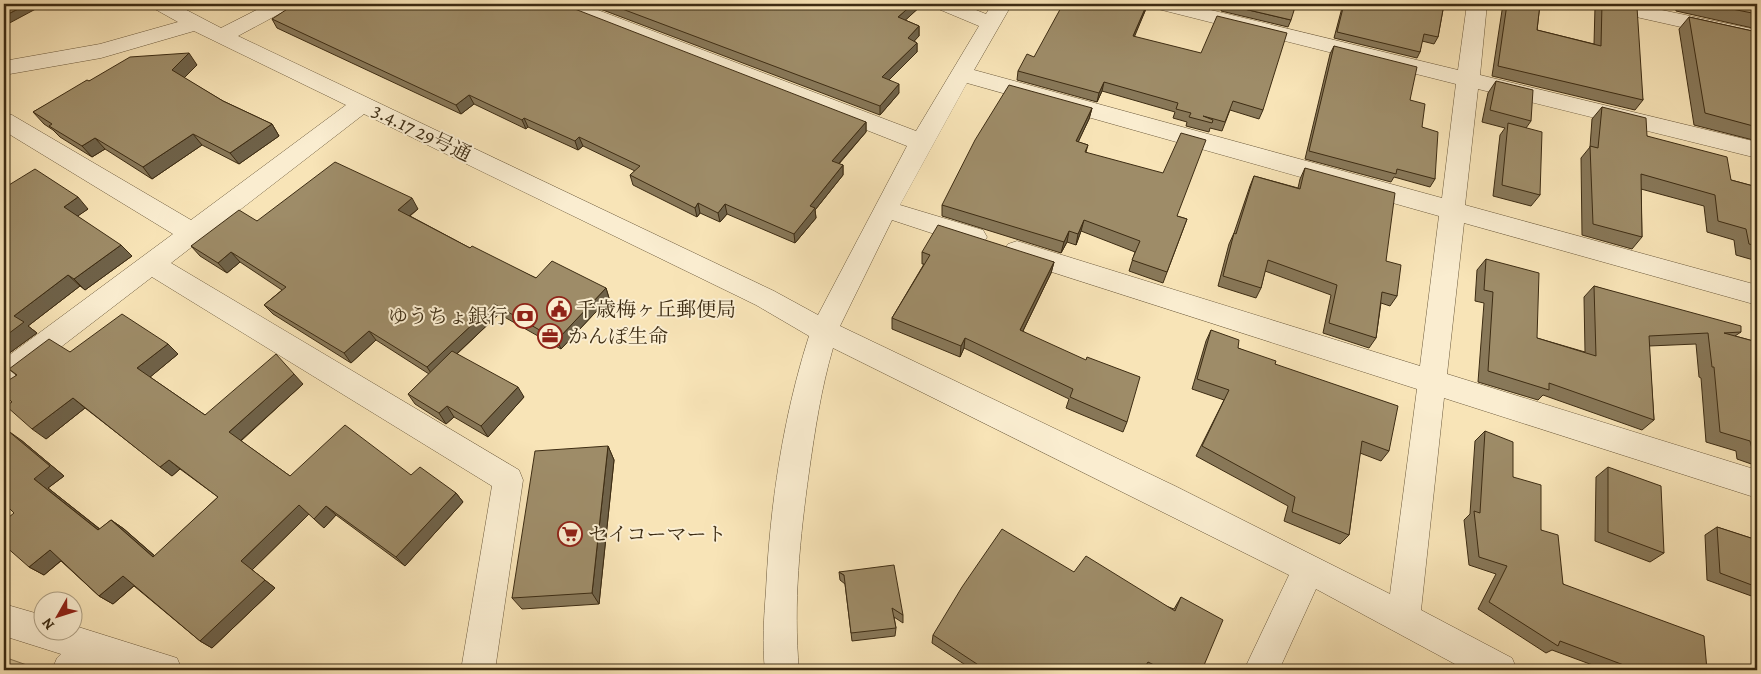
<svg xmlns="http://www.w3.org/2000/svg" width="1761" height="674" font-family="Alegreya,'Noto Serif JP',serif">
<rect width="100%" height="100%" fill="#f8e4b7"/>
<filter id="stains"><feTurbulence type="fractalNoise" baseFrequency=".004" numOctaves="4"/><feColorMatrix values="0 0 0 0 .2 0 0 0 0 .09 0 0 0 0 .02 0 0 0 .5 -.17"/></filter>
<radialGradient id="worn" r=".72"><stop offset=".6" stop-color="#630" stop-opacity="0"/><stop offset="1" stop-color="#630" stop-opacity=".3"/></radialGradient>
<path fill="#d8c59b" stroke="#8a7857" d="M 4,657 L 41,670 L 4,670 Z"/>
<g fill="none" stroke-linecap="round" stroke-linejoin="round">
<defs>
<g id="minor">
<path d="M 150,4 L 175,4 L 221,28 L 268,4 L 293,4 L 290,8 L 238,36 L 774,291 L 818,315 L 907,146 L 557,8 L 554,4 L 582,4 L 916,131 L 979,26 L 936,8 L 933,4 L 961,4 L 986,14 L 992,4 L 1012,4 L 974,70 L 1442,198 L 1456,84 L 1154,8 L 1151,4 L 1186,4 L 1458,70 L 1467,4 L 1487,4 L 1480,75 L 1757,142 L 1757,158 L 1478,89 L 1465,205 L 1757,285 L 1757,305 L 1464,223 L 1447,374 L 1757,470 L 1757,498 L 1444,398 L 1421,610 L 1512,658 L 1517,670 L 1466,670 L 1316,589 L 1279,670 L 1244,670 L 1289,575 L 833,348 C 821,389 815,430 809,472 C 800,537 793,604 799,670 L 765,670 C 762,644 764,617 766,590 C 770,505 783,417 809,336 L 756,305 L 364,114 L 171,263 L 519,470 L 523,480 L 495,670 L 461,670 L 492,486 L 152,277 L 14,383 L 4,387 L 4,359 L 173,234 L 4,131 L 4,113 L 12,115 L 191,220 L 346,105 L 194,31 L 101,58 L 4,75 L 4,61 L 100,44 L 178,22 L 153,8 ZM 967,83 L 1439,216 L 1420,366 L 1017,241 L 1008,244 L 1004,251 L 1008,258 L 1417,389 L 1390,594 L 1175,486 L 840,326 L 892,220 L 974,247 L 983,244 L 987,237 L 983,230 L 900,205 Z"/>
<path d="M 1595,4 L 1633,4 L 1757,30 L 1757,44 L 1605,10 L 1598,8 Z"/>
<path d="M 4,604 L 42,615 L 42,632 L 72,632 L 72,625 L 177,658 L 182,670 L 111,670 L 101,667 L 96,670 L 52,670 L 57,658 L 61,654 L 4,636 Z"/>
</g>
</defs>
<use href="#minor" stroke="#6c5a3c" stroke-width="1"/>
<use href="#minor" fill="#faedd0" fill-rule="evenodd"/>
</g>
<g fill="#887859" stroke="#3d2c13">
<path d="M 587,4 L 923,4 L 905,20 L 919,26 L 919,36 L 914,41 L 917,43 L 917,52 L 889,80 L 899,93 L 880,115 Z"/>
<path d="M 1148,4 L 1134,36 L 1263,110 L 1259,119 L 1230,110 L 1222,131 L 1210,128 L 1209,132 L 1186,126 L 1187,122 L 1173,118 L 1175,112 L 1102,91 L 1097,102 L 1017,80 L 1018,71 L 1034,57 Z"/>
<path d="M 1223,4 L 1291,20 L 1288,27 L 1221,11 Z"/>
<path d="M 1343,4 L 1444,4 L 1438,37 L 1434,44 L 1422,41 L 1420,52 L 1417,58 L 1334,38 Z"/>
<path d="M 1503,4 L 1540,4 L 1537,30 L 1594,44 L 1595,7 L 1597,4 L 1623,4 L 1643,100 L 1635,110 L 1492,76 Z"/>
<path d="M 1675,4 L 1757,4 L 1757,29 L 1676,11 Z"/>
<path d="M 1689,17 L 1757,32 L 1757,141 L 1694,125 L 1679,29 Z"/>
<path d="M 272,19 L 866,122 L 866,132 L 839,164 L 843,165 L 843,175 L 815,210 L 816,218 L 795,243 L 727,214 L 720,222 L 700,213 L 697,217 L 633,185 L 630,175 L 635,171 L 583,146 L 578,150 L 528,127 L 526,129 L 474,104 L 461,114 L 277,28 Z"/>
<path d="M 1334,46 L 1410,100 L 1422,127 L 1435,179 L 1430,187 L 1394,177 L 1391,182 L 1305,159 L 1330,54 Z"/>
<path d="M 197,65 L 184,78 L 223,101 L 272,124 L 279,136 L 239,164 L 202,145 L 152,179 L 105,149 L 92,157 L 60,137 L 53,130 L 44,124 L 33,112 L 89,81 Z"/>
<path d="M 1496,81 L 1531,121 L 1526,128 L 1540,195 L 1531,206 L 1493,196 L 1500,135 L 1505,128 L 1482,122 L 1488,93 Z"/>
<path d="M 1602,107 L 1647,136 L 1731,180 L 1757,187 L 1757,261 L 1736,255 L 1734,240 L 1707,232 L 1704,206 L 1641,189 L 1642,237 L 1632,249 L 1582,235 L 1581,158 L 1590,147 L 1592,119 Z"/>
<path d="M 1092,108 L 1089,119 L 1078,142 L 1088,145 L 1086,152 L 1177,216 L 1187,219 L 1163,283 L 1129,271 L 1135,252 L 1081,231 L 1076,245 L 1067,242 L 1061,253 L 942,216 L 942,205 Z"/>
<path d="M 1305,168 L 1386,261 L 1397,296 L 1390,306 L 1381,303 L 1376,338 L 1369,348 L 1323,333 L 1331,295 L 1265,271 L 1261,288 L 1256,298 L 1218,286 L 1229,244 L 1234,233 L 1250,186 L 1254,176 L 1298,188 L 1300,179 Z"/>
<path d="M 4,188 L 88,209 L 77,216 L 132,256 L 85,290 L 80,286 L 28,326 L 37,333 L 4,357 Z"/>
<path d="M 418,209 L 410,216 L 470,248 L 536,278 L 606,288 L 609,298 L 561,349 L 499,314 L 457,354 L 524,397 L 488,437 L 454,417 L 446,424 L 415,404 L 408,394 L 429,374 L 376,340 L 351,363 L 273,314 L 264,305 L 282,290 L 240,262 L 227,273 L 200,256 L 191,246 L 257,221 Z"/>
<path d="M 922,252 L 1054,262 L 1051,273 L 1023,331 L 1127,422 L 1123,432 L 1066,408 L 1069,399 L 964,348 L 960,357 L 892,329 L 892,318 L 924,264 L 922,264 Z"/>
<path d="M 1486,259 L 1537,338 L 1585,352 L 1584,297 L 1594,286 L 1741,332 L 1735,336 L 1757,342 L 1757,466 L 1737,459 L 1736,451 L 1706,442 L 1701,378 L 1699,377 L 1696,344 L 1649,346 L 1654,420 L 1642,430 L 1543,395 L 1538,400 L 1478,382 L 1484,303 L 1475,301 L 1477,270 Z"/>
<path d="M 1211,330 L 1238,348 L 1275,364 L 1389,451 L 1381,461 L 1360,453 L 1349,535 L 1340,544 L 1284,521 L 1288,506 L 1196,456 L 1224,400 L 1192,389 L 1206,341 Z"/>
<path d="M 168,344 L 178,354 L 150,377 L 205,415 L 303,384 L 241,441 L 290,476 L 411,475 L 456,493 L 463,502 L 405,566 L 336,515 L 324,528 L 309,514 L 252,570 L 275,588 L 212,648 L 200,641 L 134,586 L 113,604 L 99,596 L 61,561 L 44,575 L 29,567 L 14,513 L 21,440 L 64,476 L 48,488 L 100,529 L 111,520 L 124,529 L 155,556 L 218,497 L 180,469 L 172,476 L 85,408 L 46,439 L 12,402 L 16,375 L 9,369 L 70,352 Z"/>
<path d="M 1485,431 L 1513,477 L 1541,530 L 1563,584 L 1707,670 L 1606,670 L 1552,650 L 1546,653 L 1478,609 L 1496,574 L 1469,565 L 1464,520 L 1470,514 L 1475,441 Z"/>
<path d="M 608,446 L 614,460 L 599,604 L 522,609 L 512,598 Z"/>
<path d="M 1608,467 L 1664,553 L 1650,562 L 1595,541 L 1596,477 Z"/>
<path d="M 1717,527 L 1757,540 L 1757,598 L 1707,580 L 1705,535 Z"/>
<path d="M 839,572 L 903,615 L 903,623 L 894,617 L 896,628 L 895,636 L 852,641 L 845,584 L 840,580 Z"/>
<path d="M 1074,572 L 1174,609 L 1181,597 L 1202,670 L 1145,670 L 1144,669 L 1143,670 L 973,670 L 932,643 L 933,635 Z"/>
</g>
<g fill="#6f6249" stroke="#3d2c13">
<path d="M 28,4 L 45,4 L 4,26 L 4,16 Z"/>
<path d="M 913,4 L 923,4 L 898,27 L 898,17 Z"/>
<path d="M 1147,4 L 1148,4 L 1131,45 L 1133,36 Z"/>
<path d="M 919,26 L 919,36 L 908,48 L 908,38 Z"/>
<path d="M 917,43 L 917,52 L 882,87 L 882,77 Z"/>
<path d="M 189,53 L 197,65 L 180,82 L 172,70 Z"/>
<path d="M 1104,82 L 1102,91 L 1097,102 L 1099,93 Z"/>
<path d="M 899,84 L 899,93 L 880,115 L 880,106 Z"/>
<path d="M 469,95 L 474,104 L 461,114 L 456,105 Z"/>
<path d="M 1092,108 L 1089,119 L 1073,153 L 1076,141 Z"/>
<path d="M 524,118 L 528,127 L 526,129 L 522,120 Z"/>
<path d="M 866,122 L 866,132 L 833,170 L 832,161 Z"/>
<path d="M 272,124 L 279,136 L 239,164 L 230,153 Z"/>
<path d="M 193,134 L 202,145 L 152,179 L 143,167 Z"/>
<path d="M 579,137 L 583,146 L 578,150 L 575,141 Z"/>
<path d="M 95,138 L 105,149 L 92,157 L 82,146 Z"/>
<path d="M 843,165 L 843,175 L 815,210 L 816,218 L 795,243 L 794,234 L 810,206 Z"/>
<path d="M 78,197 L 88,209 L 75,218 L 64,207 Z"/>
<path d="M 412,198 L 418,209 L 404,220 L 398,210 Z"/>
<path d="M 698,203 L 700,213 L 697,217 L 695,208 Z"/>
<path d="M 725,204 L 727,214 L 720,222 L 718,213 Z"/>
<path d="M 1084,220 L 1081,231 L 1076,245 L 1078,234 Z"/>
<path d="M 1069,231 L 1067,242 L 1061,253 L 1064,242 Z"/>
<path d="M 121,245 L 132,256 L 85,290 L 74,279 Z"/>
<path d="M 231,252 L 240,262 L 227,273 L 218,263 Z"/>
<path d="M 1054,262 L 1051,273 L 1018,341 L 1020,330 Z"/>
<path d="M 68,275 L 80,286 L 28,326 L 37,333 L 4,357 L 4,337 L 14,316 Z"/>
<path d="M 606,288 L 609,298 L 561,349 L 557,340 Z"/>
<path d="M 494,304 L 499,314 L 433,376 L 427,367 Z"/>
<path d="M 369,331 L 376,340 L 351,363 L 344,353 Z"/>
<path d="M 965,338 L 964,348 L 960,357 L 961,346 Z"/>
<path d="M 168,344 L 178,354 L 149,378 L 137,368 Z"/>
<path d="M 294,374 L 303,384 L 239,442 L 229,432 Z"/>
<path d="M 518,387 L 524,397 L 488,437 L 481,426 Z"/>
<path d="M 73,398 L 85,408 L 46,439 L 32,429 Z"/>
<path d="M 447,406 L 454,417 L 446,424 L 439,413 Z"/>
<path d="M 7,430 L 21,440 L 64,476 L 48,488 L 112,539 L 98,530 L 34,479 Z"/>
<path d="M 608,446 L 614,460 L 599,604 L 592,593 Z"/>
<path d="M 169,460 L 180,469 L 172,476 L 160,467 Z"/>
<path d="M 456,493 L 463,502 L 405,566 L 396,557 Z"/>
<path d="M 299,505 L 309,514 L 252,570 L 275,588 L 212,648 L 200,641 L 241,561 Z"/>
<path d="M 326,506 L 336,515 L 324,528 L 314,519 Z"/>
<path d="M 111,520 L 124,529 L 166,566 L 153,557 Z"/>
<path d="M 50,550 L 64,558 L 44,575 L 29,567 Z"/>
<path d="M 123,576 L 136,584 L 113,604 L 99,596 Z"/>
</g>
<g fill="#9e8c68" stroke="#3d2c13">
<path d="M 4,4 L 28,4 L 4,16 Z"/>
<path d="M 295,4 L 562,4 L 866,122 L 832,161 L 843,165 L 810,206 L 815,208 L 794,234 L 725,204 L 718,213 L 698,203 L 695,208 L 630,175 L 640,166 L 579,137 L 575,141 L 524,118 L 522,120 L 469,95 L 456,105 L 272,19 Z"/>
<path d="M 609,4 L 913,4 L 898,17 L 919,26 L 908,38 L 917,43 L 882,77 L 899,84 L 880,106 Z"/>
<path d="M 1063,4 L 1147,4 L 1133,36 L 1201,53 L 1217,16 L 1287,33 L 1263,110 L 1233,101 L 1225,122 L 1203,116 L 1213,120 L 1212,123 L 1189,117 L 1191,113 L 1176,109 L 1178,103 L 1104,82 L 1099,93 L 1018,71 L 1027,54 L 1034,57 Z"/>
<path d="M 1223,4 L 1296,4 L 1291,20 Z"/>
<path d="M 1344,4 L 1444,4 L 1438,37 L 1424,34 L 1420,52 L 1337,32 Z"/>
<path d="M 1507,4 L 1540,4 L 1537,30 L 1601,46 L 1602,4 L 1623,4 L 1637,7 L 1643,100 L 1498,66 Z"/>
<path d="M 1707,4 L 1757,4 L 1757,14 Z"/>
<path d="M 1689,17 L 1757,32 L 1757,127 L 1705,113 Z"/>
<path d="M 1334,46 L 1417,67 L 1410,100 L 1425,104 L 1422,127 L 1438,132 L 1435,179 L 1397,169 L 1396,174 L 1309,151 Z"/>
<path d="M 189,53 L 172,70 L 223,101 L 272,124 L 230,153 L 193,134 L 143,167 L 95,138 L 82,146 L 49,126 L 52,124 L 33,112 L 87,80 L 89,81 L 130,57 Z"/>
<path d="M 1496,81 L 1533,90 L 1531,121 L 1490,110 Z"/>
<path d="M 1009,85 L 1092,108 L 1076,141 L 1088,145 L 1085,152 L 1163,173 L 1181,133 L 1206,140 L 1177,216 L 1187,219 L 1167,272 L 1132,260 L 1140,241 L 1084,220 L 1078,234 L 1069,231 L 1064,242 L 942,205 L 975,140 Z"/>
<path d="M 1602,107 L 1646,118 L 1647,136 L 1727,157 L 1731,180 L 1757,187 L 1757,246 L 1749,244 L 1746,229 L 1718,221 L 1715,195 L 1641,174 L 1642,237 L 1593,224 L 1590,146 L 1598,148 Z"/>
<path d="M 1508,123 L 1542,132 L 1540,195 L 1502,185 Z"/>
<path d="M 335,162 L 412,198 L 398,210 L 470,248 L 472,246 L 536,278 L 552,261 L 606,288 L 557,340 L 494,304 L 427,367 L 369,331 L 344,353 L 264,305 L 286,287 L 231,252 L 218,263 L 191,246 L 239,210 L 257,221 Z"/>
<path d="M 1305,168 L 1395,193 L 1386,261 L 1401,265 L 1397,296 L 1382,292 L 1376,338 L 1329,323 L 1337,285 L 1268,260 L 1261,288 L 1223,276 L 1234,233 L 1236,234 L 1254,176 L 1300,189 Z"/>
<path d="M 35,169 L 78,197 L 64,207 L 121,245 L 74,279 L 68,275 L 14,316 L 24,322 L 4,337 L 4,188 Z"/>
<path d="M 938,225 L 1054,262 L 1020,330 L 1086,360 L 1087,357 L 1140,377 L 1127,422 L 1070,397 L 1073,389 L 965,338 L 961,346 L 892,318 L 930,255 L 922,252 Z"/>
<path d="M 1486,259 L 1539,273 L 1537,338 L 1596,356 L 1594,286 L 1741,326 L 1741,332 L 1724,333 L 1757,342 L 1757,451 L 1752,449 L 1750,441 L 1720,432 L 1714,367 L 1712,367 L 1708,333 L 1649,336 L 1654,420 L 1549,383 L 1549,390 L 1488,371 L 1493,292 L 1484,290 Z"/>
<path d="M 122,314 L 168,344 L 137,368 L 205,415 L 276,354 L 294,374 L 229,432 L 290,476 L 345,425 L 411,475 L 420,467 L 456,493 L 396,557 L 326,506 L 314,519 L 299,505 L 241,561 L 265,580 L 200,641 L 123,576 L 99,596 L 50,550 L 29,567 L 4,545 L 4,521 L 14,513 L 4,503 L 4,433 L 7,430 L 50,466 L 34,479 L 98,530 L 111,520 L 153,557 L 218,497 L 169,460 L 160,467 L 73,398 L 32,429 L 6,406 L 12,402 L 4,394 L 4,383 L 17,375 L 9,369 L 49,339 L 70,352 Z"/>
<path d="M 1211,330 L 1239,340 L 1238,348 L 1276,361 L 1275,364 L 1398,406 L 1389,451 L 1362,441 L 1349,535 L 1292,512 L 1295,497 L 1202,446 L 1229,390 L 1197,379 Z"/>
<path d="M 452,351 L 518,387 L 481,426 L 447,406 L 439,413 L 408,394 Z"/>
<path d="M 1485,431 L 1513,442 L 1513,477 L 1541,485 L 1541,530 L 1558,535 L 1563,584 L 1704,636 L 1707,670 L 1637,670 L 1560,641 L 1558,646 L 1489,602 L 1507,566 L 1479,557 L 1474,511 L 1480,513 Z"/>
<path d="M 608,446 L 592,593 L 512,598 L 535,451 Z"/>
<path d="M 1608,467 L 1661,486 L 1664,553 L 1608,532 Z"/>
<path d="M 1717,527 L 1757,540 L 1757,587 L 1720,573 Z"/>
<path d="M 1002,529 L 1074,572 L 1086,556 L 1175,611 L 1181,597 L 1223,620 L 1202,670 L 1164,670 L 1148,662 L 1143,670 L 986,670 L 933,635 L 962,587 Z"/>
<path d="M 894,565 L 903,615 L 892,608 L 896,628 L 851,633 L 844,575 L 839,572 Z"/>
</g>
<defs>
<symbol id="civic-ring" viewBox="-11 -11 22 22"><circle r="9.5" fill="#faedd0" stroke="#8f2418" stroke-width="1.5"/><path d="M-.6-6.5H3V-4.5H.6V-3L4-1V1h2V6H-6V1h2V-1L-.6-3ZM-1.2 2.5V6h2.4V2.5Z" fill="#8f2418"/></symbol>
<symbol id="bank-ring" viewBox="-11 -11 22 22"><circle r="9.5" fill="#faedd0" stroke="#8f2418" stroke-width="1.5"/><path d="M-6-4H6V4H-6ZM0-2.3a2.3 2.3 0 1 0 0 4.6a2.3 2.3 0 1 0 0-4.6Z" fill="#8f2418"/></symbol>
<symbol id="office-ring" viewBox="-11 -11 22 22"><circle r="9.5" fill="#faedd0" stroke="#8f2418" stroke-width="1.5"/><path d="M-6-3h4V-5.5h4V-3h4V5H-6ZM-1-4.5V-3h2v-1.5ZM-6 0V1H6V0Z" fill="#8f2418"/></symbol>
<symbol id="supermarket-ring" viewBox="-11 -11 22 22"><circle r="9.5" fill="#faedd0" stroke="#8f2418" stroke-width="1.5"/><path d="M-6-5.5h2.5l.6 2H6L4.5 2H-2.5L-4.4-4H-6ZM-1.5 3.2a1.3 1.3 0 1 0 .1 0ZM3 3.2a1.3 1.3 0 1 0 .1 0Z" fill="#8f2418"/></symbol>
</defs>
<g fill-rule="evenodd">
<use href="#civic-ring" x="545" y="295" width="28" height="28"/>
<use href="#bank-ring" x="511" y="302" width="28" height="28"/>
<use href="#office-ring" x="536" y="322" width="28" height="28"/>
<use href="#supermarket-ring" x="556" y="520" width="28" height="28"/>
</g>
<g text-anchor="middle" stroke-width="4" stroke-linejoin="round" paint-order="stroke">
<g font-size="20" fill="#3d2c13" stroke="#faedd0">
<text transform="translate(422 132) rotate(26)" y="7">3.4.17 29号通</text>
</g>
<g font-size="20" fill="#3d2c13" stroke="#faedd0" text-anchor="start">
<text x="576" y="316">千歳梅ヶ丘郵便局</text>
<text x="508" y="323" text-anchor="end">ゆうちょ銀行</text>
<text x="568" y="343">かんぽ生命</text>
<text x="588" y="541">セイコーマート</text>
</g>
</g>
<rect width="1761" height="674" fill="none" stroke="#f8e4b7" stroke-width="20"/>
<rect x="5" y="5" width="1751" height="664" fill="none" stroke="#3d2c13" stroke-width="2.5"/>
<rect x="10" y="10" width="1741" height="654" fill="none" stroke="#3d2c13"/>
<g transform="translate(58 616) rotate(231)"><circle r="24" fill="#faedd0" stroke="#aea084"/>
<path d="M0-4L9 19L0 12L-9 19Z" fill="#8f2418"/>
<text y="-8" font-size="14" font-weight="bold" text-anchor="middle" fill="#3d2c13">N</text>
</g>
<rect width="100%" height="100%" filter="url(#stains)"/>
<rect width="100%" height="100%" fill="url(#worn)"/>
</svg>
